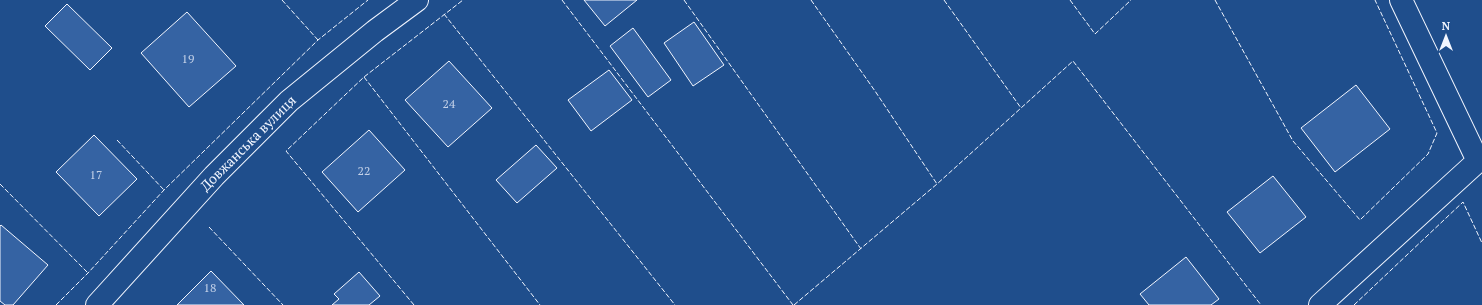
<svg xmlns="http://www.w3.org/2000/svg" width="1482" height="305" font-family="'PT Serif',serif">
<rect width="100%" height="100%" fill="#1f4e8c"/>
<g fill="#3563a3" stroke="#f2f6ff">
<path d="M 584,0 L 637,0 L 605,26 Z"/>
<path d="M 67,4 L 112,48 L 90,70 L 45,26 Z"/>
<path d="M 187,12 L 236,66 L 189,107 L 141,53 Z"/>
<path d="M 694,22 L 724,65 L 693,86 L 664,43 Z"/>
<path d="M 633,28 L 671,80 L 648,97 L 610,46 Z"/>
<path d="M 449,61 L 492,108 L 448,147 L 405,100 Z"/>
<path d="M 609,70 L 632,100 L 591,131 L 568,100 Z"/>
<path d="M 1356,85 L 1390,129 L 1335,172 L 1301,128 Z"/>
<path d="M 369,130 L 405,170 L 358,212 L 322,172 Z"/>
<path d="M 94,135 L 137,179 L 99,216 L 56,172 Z"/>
<path d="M 536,145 L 557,168 L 517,203 L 496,180 Z"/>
<path d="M 1273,176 L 1306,217 L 1260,253 L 1227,212 Z"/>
<path d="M 1,225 L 48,265 L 13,305 L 5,305 L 0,301 L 0,226 Z"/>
<path d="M 1186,257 L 1219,299 L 1211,305 L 1149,305 L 1140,294 Z"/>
<path d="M 211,271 L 244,305 L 177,305 Z"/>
<path d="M 359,272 L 380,296 L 369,305 L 332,305 L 339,299 L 334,294 Z"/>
</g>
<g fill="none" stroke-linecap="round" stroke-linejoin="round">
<defs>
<g id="street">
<path d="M 97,305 L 214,176 L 289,101 L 375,31 L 417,0"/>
<path d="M 1320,305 L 1478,161 L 1401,0"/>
</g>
</defs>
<use href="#street" stroke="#f2f6ff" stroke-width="24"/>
<use href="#street" stroke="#1f4e8c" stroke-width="22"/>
<g stroke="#f2f6ff" stroke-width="1" stroke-dasharray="5 2" stroke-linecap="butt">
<path d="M 282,0 L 318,40"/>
<path d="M 562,0 L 793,305"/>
<path d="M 684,0 L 861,249"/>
<path d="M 811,0 L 875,91 L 937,184"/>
<path d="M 944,0 L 1021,108"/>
<path d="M 1070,0 L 1095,34 L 1131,0"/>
<path d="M 1215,0 L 1293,141 L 1360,220 L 1428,154 L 1437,133 L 1375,0"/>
<path d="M 444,14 L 675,305"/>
<path d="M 364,77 L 540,305"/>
<path d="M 117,140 L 164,190"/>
<path d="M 0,184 L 88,273"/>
<path d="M 209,227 L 283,305"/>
<path d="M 56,305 L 88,273 L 164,190 L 318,40 L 368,0"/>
<path d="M 414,305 L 286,151 L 364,77 L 463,0"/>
<path d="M 794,305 L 937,184 L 1073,61 L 1261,305"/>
<path d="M 1354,305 L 1463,202 L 1482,243"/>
</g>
</g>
<g text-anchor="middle" stroke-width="3" stroke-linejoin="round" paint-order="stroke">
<g font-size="12" fill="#c3d1e8">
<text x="188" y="63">19</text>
<text x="449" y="108">24</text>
<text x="364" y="175">22</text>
<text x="96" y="179">17</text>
<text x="210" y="292">18</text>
</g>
<g font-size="14" fill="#f2f6ff" stroke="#1f4e8c">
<text transform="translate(248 143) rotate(-45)" y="5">Довжанська вулиця</text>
</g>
</g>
<g transform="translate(1446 36)" stroke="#1f4e8c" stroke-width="3" paint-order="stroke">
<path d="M0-3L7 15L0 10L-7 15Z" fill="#f2f6ff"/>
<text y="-6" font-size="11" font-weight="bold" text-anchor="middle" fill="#f2f6ff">N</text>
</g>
</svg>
